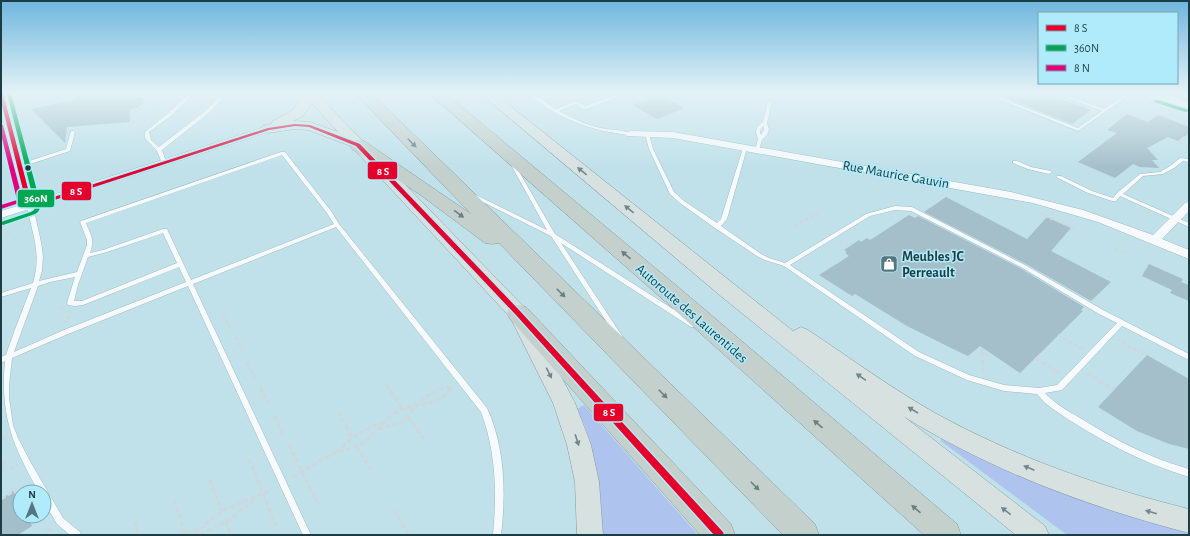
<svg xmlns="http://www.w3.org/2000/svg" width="1190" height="536" font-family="'Alegreya Sans',sans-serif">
<rect width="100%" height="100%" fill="#c0e1ea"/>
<g fill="#aec3ee">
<path d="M 584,405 L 698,535 L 598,535 C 596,493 598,446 577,409 Z"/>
<path d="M 942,433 L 1189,529 L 1189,535 L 1067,535 L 941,441 Z"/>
</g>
<g fill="#a5bfca">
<path d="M 76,93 L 133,93 L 133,95 L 147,100 L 137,108 L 130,110 L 130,122 L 67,127 L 65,143 L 31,109 L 75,100 Z"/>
<path d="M 994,93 L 1045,93 L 1091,110 L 1072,124 Z"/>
<path d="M 661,95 L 684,108 L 658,119 L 655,118 L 633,105 Z"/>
<path d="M 1127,114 L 1148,122 L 1158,115 L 1189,127 L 1189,136 L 1184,136 L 1178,141 L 1168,137 L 1147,148 L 1158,160 L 1152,160 L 1159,168 L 1140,167 L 1133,164 L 1115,178 L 1078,162 L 1117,133 L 1107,130 Z"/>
<path d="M 946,197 L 1027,239 L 1047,217 L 1071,228 L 1051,251 L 1111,282 L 1091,301 L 1026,264 L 924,212 Z"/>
<path d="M 909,215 L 915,218 L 918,216 L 1020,268 L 1084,307 L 1081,310 L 1083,311 L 1020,373 L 980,346 L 968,356 L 951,348 L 907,326 L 855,294 L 852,296 L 819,275 L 849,256 L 845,253 L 847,252 L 844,250 L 859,240 L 861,242 L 867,238 L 870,240 Z"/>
<path d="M 1149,264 L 1183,279 L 1181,282 L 1189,285 L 1189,301 L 1170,293 L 1172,290 L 1142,276 Z"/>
<path d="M 1147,355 L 1189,379 L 1189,449 L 1169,444 L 1137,431 L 1098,407 Z"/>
<path d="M 13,491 L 20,504 L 20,516 L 27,516 L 32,526 L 18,535 L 1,535 L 1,499 Z"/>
</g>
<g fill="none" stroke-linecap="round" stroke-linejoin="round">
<defs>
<g id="lane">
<path d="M 50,93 L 54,93 L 54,99 L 50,98 Z"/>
<path d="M 190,93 L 195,93 L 171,116 L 149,132 L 151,140 L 159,147 L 205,111 L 223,93 L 228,93 L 209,113 L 162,150 L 166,162 L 166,163 L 162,163 L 157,151 L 145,138 L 145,132 L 167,114 Z"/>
<path d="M 527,93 L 532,93 L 556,109 L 576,101 L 585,106 L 620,93 L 627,93 L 587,109 L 583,109 L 576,104 L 559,111 C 572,118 586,125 601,128 C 610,130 626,130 632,134 L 630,135 C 591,131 558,119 527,93 Z"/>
<path d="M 983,93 L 989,93 L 1078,128 L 1102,111 L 1054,93 L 1061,93 L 1104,109 L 1127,93 L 1132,93 L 1078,131 Z"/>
<path d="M 1156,93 L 1163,93 L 1189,102 L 1189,104 Z"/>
<path d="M 768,101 L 772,102 L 767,123 L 769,130 L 767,135 L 762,140 L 759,150 L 757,151 L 755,150 L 758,139 L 756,132 L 757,127 L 763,122 ZM 764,126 L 764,130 L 761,135 L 760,132 L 761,128 Z"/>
<path d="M 71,131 L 73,131 L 75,132 L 70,151 L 21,167 L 19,167 L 17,166 L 17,165 L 66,149 Z"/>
<path d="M 645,133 L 647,133 L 649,134 L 653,149 L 674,192 L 684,201 L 717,223 L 721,219 L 743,148 L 745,147 L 747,147 L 747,148 L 727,219 L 721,226 L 761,254 L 769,258 L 785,263 L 866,214 L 895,206 L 912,207 L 1025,265 L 1103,310 L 1189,354 L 1189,360 L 1122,326 L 1062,390 L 1045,393 C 1055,404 1068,411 1080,418 C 1115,440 1150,458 1189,469 L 1189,477 C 1140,462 1095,438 1053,409 L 1044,402 L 1037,394 L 1004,391 L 967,380 L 915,356 L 784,266 L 765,260 L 757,256 L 715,228 L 680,203 L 670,194 L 649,149 L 645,134 ZM 895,210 L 911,211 L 1021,267 L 1099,314 L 1117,323 L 1057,385 L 1039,388 L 1004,385 L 969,375 L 919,352 L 790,265 L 870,216 Z"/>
<path d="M 281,152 L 285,152 L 331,211 L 339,224 L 487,408 C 505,447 506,493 501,535 L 493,535 C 497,494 496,451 481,412 L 336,227 L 193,284 L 311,535 L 303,535 L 188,286 L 68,334 L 12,358 L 9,385 L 9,398 L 13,425 L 18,438 L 31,463 L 63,518 L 80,532 L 81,535 L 70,535 L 57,524 L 44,502 L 44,492 L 39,492 C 13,446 0,417 5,361 L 1,363 L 1,357 L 6,355 L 14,332 L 31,288 L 1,297 L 1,293 L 33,283 C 41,256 34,238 28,212 L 27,206 L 28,205 L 32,205 L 33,206 L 41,242 L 43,256 L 42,271 L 39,281 L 77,272 L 87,245 L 87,240 L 80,222 L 81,221 ZM 282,155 L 327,213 L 334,224 L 191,280 L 167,229 L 163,229 L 103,250 L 90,253 C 95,239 91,236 86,223 ZM 163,233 L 177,263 L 82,301 L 74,301 L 78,285 L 88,257 L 107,252 ZM 179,267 L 186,282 L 64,330 L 14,352 L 38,286 L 50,282 L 75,277 L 67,303 L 68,305 L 75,306 L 83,305 Z"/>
<path d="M 1180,158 L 1189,159 L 1189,162 L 1183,161 L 1174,168 L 1163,174 L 1143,176 L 1123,194 L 1189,223 L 1189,227 L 1120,196 L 1116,201 L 1112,201 L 1088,193 L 1056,177 L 1057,176 L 1061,176 L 1092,191 L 1113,198 L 1117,193 L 1140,174 L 1160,172 L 1170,166 Z"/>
<path d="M 1013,161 L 1017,161 L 1031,167 L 1051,171 L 1052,172 L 1049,174 L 1028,169 L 1013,163 Z"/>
<path d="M 510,162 L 512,162 L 514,163 L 555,234 L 695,323 L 696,325 L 695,327 L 691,327 L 561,243 L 622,336 L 621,338 L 617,338 L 551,236 L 471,196 L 472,195 L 476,195 L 547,230 L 510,163 Z"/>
</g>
<g id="street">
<path d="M 1,93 L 5,93 L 34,201 L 265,127 L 268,126 L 273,129 L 271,131 L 1,218 L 1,211 L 24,204 L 1,110 Z"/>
<path d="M 630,131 L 673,132 L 1011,192 L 1083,210 L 1153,235 L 1185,203 L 1189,202 L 1189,211 L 1162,239 L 1189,250 L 1189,259 L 1098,222 L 1033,203 L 673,138 L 627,136 L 625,134 L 627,132 Z"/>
</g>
<g id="secondary">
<path d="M 1141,93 L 1158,93 L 1189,104 L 1189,112 L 1142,95 Z"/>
<path d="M 1174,93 L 1189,93 L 1189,99 L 1175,95 Z"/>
</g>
<g id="primary">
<path d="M 303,93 L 316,93 L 525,308 L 575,403 L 591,445 L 599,482 L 603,535 L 577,535 L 575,482 L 567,445 L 553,403 L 510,317 L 351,146 L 308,130 L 295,129 L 268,133 L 263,132 L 261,129 L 263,126 L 271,124 L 273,121 L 293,110 L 304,95 ZM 312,103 L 338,132 L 310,122 L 293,121 L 303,116 Z"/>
<path d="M 480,93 L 494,93 L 793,331 L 801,327 L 808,330 C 850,358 891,388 935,413 C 1015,457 1100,487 1189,509 L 1189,533 C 1089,507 992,471 903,416 L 1045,526 L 1049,535 L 1016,535 L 722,297 Z"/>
</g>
<g id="highway">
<path d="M 355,93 L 371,93 L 815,524 L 819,535 L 783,535 L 499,243 L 492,244 L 485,243 L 422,196 L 352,149 L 350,145 L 352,141 L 358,140 L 364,141 L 471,214 Z"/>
<path d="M 429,93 L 445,93 L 684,292 L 957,524 L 961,535 L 924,535 L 668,304 Z"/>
<path d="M 518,305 L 526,307 L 731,524 L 735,535 L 700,535 L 510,319 L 507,313 L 510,307 Z"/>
</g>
</defs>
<use href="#lane" stroke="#9ebbc3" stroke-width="1"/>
<use href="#street" stroke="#9ebbc3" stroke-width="1"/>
<use href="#secondary" stroke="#9ebbc3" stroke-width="1"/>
<use href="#primary" stroke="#849d9d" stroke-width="1"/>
<use href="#highway" stroke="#849d9d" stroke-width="1"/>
<g stroke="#ced8dc" stroke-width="2" stroke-dasharray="3 1.5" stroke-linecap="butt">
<path d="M 143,102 L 167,93"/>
<path d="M 754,102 L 755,100"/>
<path d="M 145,105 L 162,106"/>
<path d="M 758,106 L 759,103"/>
<path d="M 743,112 L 748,110"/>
<path d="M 657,119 L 666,124"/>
<path d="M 139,124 L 133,123 L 133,113 L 143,107 L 146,101"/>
<path d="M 143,128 L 138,127 L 139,124 L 175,93"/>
<path d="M 1189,134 L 1179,142 L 1189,148"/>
<path d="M 190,135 L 209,137"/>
</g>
<g stroke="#ced8dc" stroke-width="2.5" stroke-dasharray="4 2" stroke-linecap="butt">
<path d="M 1039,213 L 1074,228"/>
<path d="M 794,226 L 818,213"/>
<path d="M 1,229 L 6,230 L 9,233 L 1,242"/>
<path d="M 840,241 L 849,246"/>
<path d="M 1115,249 L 1128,253"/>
<path d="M 1166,271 L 1171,267"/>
<path d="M 60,308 L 66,311"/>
<path d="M 223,314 L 231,329"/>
<path d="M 63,323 L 69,317 L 71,312"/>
<path d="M 1058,335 L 1084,350"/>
<path d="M 236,337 L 243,352"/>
<path d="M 1117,339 L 1141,353"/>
<path d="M 982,348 L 982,353"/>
</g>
<g stroke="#ced8dc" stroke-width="3" stroke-dasharray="5 2.5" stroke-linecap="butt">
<path d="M 982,352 L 983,373"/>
<path d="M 1139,352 L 1146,356"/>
<path d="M 1035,358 L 1060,373"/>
<path d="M 247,362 L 255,378"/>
<path d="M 1086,373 L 1114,390"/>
<path d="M 386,385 L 403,409"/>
<path d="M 260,387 L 269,405"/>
<path d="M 338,412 L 352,437"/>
<path d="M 275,416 L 283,435"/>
<path d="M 408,417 L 426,442"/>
<path d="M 378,429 L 402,422 L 425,397 L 440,389 L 452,387"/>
<path d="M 1,440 L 6,437"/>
<path d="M 289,445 L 319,506"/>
<path d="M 357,447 L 373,474"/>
<path d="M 337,453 C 349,438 365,428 383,423"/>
<path d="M 249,459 L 278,531"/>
<path d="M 1,465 L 6,462"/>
<path d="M 10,469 L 18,465"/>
<path d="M 293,477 C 307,469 321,459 336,453 C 345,449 356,448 364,442 C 376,434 383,421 395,413 C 417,399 434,411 452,387"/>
<path d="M 210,480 L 222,511"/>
<path d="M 1,499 L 20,487"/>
<path d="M 174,500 L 185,533"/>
<path d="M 394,510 L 409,535"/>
<path d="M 135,521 L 138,535"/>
<path d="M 226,521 L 231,535"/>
<path d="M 47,531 L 52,527"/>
<path d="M 179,535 L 200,529"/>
<path d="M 195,535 L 209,521 L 224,510 L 273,489"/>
<path d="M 200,535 L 232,518 L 256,498"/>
</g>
<use href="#lane" fill="#f6fafc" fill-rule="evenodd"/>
<use href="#street" fill="#f6fafc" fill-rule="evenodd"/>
<use href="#secondary" fill="#f6fafc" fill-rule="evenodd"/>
<use href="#primary" fill="#d7e1e0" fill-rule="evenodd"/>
<use href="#highway" fill="#c3d0cc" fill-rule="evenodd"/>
<defs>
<path id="bus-1" d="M 1,93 L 3,93 L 32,204 L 268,128 L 295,124 L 310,125 L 360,144 L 520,311 L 723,532 L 724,535 L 714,535 L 516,315 L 356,146 L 309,127 L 295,126 L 269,130 L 30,208 L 27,206 L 1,101 Z"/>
<g id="bus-2">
<path d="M 7,93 L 11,93 L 41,206 L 38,212 L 35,214 L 3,225 L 1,224 L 1,222 L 31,212 L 34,210 L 35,206 Z"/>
<path d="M 1154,100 L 1158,100 L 1189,110 L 1189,111 L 1185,112 L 1154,102 Z"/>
</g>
<path id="bus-3" d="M 1,124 L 3,125 L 23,201 L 22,202 L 1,209 L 1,205 L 17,200 L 1,134 Z"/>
</defs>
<use href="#bus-1" stroke="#afebfb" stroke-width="3"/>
<use href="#bus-2" stroke="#afebfb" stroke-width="3"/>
<use href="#bus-3" stroke="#afebfb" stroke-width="3"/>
<use href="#bus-1" fill="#e4002b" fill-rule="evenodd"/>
<use href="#bus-2" fill="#00a651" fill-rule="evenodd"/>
<use href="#bus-3" fill="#e5007d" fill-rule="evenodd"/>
</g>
<defs><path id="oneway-solid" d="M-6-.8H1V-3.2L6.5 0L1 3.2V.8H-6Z"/></defs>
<g fill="#687f82">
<use href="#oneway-solid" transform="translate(412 143) rotate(45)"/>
<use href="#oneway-solid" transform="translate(459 214) rotate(36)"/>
<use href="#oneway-solid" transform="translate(626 255) rotate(-140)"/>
<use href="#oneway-solid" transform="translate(561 293) rotate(45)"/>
<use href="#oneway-solid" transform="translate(663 394) rotate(45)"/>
<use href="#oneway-solid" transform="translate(818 424) rotate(-139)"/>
<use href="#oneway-solid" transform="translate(755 486) rotate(45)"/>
<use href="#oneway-solid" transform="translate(916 509) rotate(-139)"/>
</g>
<g fill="#71878b">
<use href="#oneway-solid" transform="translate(582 171) rotate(-141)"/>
<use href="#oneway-solid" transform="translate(629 209) rotate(-141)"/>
<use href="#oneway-solid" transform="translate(549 373) rotate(63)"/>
<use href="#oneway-solid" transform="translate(861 377) rotate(-145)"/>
<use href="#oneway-solid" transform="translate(913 410) rotate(-149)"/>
<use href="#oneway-solid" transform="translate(577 440) rotate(72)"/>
<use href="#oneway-solid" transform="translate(1029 468) rotate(-157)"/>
<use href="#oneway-solid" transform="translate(1006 511) rotate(-142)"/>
<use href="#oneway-solid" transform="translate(1151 512) rotate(-164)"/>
</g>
<linearGradient id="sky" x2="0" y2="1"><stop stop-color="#6fb6de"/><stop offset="0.55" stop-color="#e3f2f6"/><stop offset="1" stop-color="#e3f2f6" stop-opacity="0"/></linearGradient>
<rect width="1190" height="168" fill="url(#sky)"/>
<defs>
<symbol id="shop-square" viewBox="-11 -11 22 22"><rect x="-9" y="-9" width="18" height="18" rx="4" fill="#56767f" stroke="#afebfb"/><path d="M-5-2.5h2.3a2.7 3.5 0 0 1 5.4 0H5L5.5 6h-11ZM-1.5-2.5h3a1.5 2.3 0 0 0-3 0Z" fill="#fff"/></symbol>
</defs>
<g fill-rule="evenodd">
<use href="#shop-square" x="879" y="254" width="20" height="20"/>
</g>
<circle fill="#1d3d45" stroke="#afebfb" stroke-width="1.5" cx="28" cy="168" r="3.5"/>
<g text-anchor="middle" stroke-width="3" stroke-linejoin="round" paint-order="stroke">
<g font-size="14" fill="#1d3d45" stroke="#afebfb">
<text transform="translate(896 174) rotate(10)" y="5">Rue Maurice Gauvin</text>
<text transform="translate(692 313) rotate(41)" y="5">Autoroute des Laurentides</text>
</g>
<g font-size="14" font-weight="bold" fill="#1d3d45" stroke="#afebfb" text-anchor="start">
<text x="902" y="261">Meubles JC<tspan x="902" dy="16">Perreault</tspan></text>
</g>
</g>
<g stroke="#afebfb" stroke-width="1.5">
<rect x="367" y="161" width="31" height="19" rx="4" fill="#e4002b"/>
<rect x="61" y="181" width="31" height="20" rx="4" fill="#e4002b"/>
<rect x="17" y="189" width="38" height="19" rx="4" fill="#00a651"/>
<rect x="593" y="403" width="31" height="19" rx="4" fill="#e4002b"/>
</g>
<g font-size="11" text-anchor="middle" font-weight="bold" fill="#fff">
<text x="383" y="175">8 S</text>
<text x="76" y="195">8 S</text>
<text x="36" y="202">360N</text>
<text x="609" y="416">8 S</text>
</g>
<rect width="1190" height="536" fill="none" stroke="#1d3d45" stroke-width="4"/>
<rect x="1038" y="12" width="140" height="72" fill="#afebfb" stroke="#75a5b2"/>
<rect x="1046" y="25" width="20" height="6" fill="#e4002b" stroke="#75a5b2"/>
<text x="1074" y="32" font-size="12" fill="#1d3d45">8 S</text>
<rect x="1046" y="45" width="20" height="6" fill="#00a651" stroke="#75a5b2"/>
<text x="1074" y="52" font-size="12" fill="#1d3d45">360N</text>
<rect x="1046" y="65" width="20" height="6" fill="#e5007d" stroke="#75a5b2"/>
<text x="1074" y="72" font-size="12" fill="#1d3d45">8 N</text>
<g transform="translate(32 504)"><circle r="19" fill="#afebfb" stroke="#75a5b2"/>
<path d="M0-3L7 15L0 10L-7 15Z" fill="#56767f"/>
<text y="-6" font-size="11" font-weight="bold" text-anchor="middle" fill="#1d3d45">N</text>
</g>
</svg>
